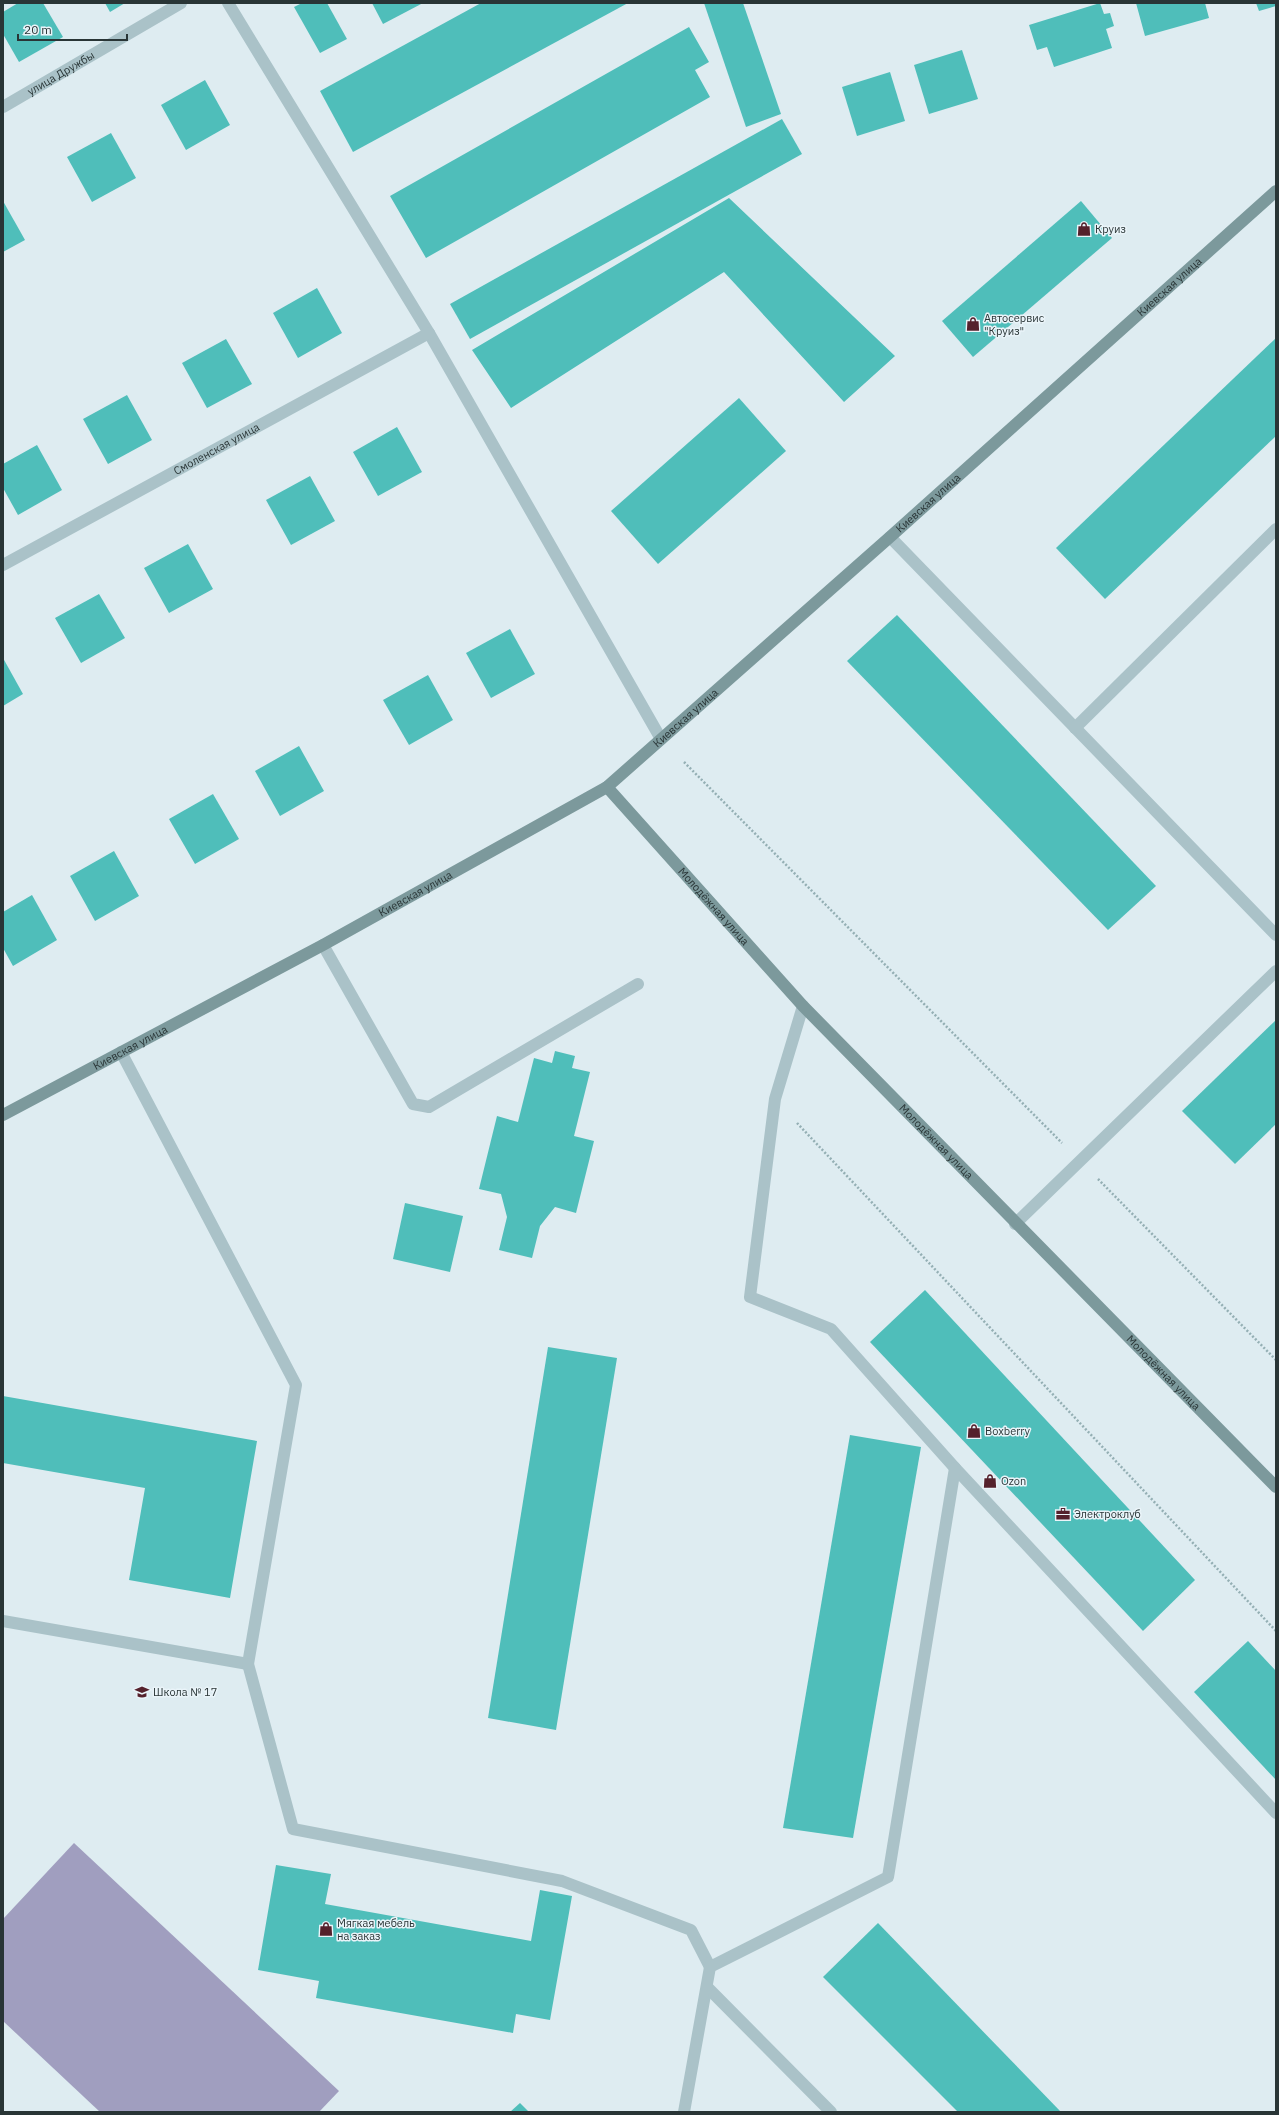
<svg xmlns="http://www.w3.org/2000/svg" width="1279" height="2115" font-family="'IBM Plex Sans',sans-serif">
<rect width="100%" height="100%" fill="#deecf1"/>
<path fill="#a09ebf" d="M 74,1843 L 339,2091 L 319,2112 L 100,2112 L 3,2021 L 3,1919 Z"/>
<g fill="#4fbeba">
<path d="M 18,3 L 43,3 L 63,37 L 19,62 L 3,34 L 3,12 Z"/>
<path d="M 105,3 L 125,3 L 110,12 Z"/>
<path d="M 302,3 L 327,3 L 347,39 L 320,53 L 294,7 Z"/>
<path d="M 372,3 L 423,3 L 383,24 Z"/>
<path d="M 481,3 L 628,3 L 353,152 L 320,91 Z"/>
<path d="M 704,3 L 743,3 L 781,114 L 746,127 Z"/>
<path d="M 1100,3 L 1104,14 L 1110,13 L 1114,26 L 1106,29 L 1112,48 L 1054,67 L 1047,47 L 1037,50 L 1029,25 Z"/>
<path d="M 1136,3 L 1205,3 L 1209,18 L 1145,36 Z"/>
<path d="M 1256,3 L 1276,3 L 1276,6 L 1259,11 Z"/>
<path d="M 689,27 L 709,62 L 695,70 L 710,97 L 426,258 L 390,196 Z"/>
<path d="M 962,50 L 978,99 L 929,114 L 914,65 Z"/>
<path d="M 890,72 L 905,121 L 857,136 L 842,87 Z"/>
<path d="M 205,80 L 230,125 L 186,150 L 161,105 Z"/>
<path d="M 782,119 L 802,154 L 470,339 L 450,304 Z"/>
<path d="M 111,133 L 136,178 L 92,202 L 67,157 Z"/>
<path d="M 729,198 L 895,356 L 844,402 L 724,272 L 511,408 L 472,350 Z"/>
<path d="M 3,201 L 25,240 L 3,252 Z"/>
<path d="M 1081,201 L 1112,238 L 973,357 L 942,321 Z"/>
<path d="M 317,288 L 342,333 L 298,358 L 273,313 Z"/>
<path d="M 1276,338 L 1276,436 L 1105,599 L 1056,548 Z"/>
<path d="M 226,339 L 252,384 L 207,408 L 182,363 Z"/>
<path d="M 127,395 L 152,440 L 108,464 L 83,419 Z"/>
<path d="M 739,398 L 786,451 L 658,564 L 611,511 Z"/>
<path d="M 397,427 L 422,472 L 378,496 L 353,452 Z"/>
<path d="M 37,445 L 62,490 L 18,515 L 3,488 L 3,464 Z"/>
<path d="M 310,476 L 335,521 L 291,545 L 266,500 Z"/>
<path d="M 188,544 L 213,589 L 169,613 L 144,568 Z"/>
<path d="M 99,594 L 125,638 L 81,663 L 55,618 Z"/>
<path d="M 897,615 L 1156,886 L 1108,930 L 847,661 Z"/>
<path d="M 510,629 L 535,674 L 491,698 L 466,653 Z"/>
<path d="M 3,658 L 23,694 L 3,706 Z"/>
<path d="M 428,675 L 453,720 L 409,745 L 383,700 Z"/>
<path d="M 299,746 L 324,791 L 280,816 L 255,771 Z"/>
<path d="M 213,794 L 239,839 L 195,864 L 169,819 Z"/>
<path d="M 114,851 L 139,896 L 95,921 L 70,876 Z"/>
<path d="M 32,895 L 57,940 L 13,966 L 3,948 L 3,912 Z"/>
<path d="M 1276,1020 L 1276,1124 L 1235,1164 L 1182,1111 Z"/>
<path d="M 555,1051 L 575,1056 L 572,1068 L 590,1072 L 574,1136 L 594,1141 L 576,1213 L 555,1207 L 540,1226 L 532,1258 L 499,1250 L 507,1217 L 501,1194 L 479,1189 L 497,1116 L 518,1122 L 534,1058 L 552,1063 Z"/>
<path d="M 405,1203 L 463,1216 L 450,1272 L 393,1259 Z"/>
<path d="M 925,1290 L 1195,1580 L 1143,1631 L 870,1342 Z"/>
<path d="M 548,1347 L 617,1358 L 556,1730 L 488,1718 Z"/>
<path d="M 3,1396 L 257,1441 L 230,1598 L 129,1580 L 145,1488 L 3,1463 Z"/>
<path d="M 850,1435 L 921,1447 L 853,1838 L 783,1828 Z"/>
<path d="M 1248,1641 L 1276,1671 L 1276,1780 L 1194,1692 Z"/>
<path d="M 276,1865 L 331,1874 L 325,1904 L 531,1941 L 540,1890 L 572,1896 L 550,2020 L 516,2014 L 513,2033 L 316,1998 L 319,1981 L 258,1970 Z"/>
<path d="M 878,1923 L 1061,2112 L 958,2112 L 823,1977 Z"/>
<path d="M 520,2103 L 529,2112 L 510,2112 Z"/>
</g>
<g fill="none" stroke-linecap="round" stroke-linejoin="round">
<g stroke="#94afb4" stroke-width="2.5" stroke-dasharray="2 2" stroke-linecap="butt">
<path d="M 684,762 L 1062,1143"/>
<path d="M 797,1123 L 1276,1631"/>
<path d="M 1098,1179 L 1276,1360"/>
</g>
<g stroke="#aac2c8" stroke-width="12">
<path d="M 890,537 L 1276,935"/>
<path d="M 1075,728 L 1276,529"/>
<path d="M 323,945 L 413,1104 L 429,1107 L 638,984"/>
<path d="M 803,1006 L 775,1099 L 750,1297 L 831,1329 L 955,1468 L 1276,1813"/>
<path d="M 1015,1224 L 1276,971"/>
<path d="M 3,1621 L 248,1664 L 296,1385 L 121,1052"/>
<path d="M 248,1664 L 293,1829 L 562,1881 L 691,1930 L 710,1967"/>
<path d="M 707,1987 L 831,2112"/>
<path d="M 684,2112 L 710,1967 L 888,1877 L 955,1468"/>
</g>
<g stroke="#aac2c8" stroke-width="12">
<path d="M 228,3 L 429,333 L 661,739"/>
<path id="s1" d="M 3,107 L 181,3"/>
<path id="s2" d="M 3,565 L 429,333"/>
</g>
<g stroke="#7c999c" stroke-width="12">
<path id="s3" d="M 607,787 L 803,1006 L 1276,1487"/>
<path id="s4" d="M 3,1115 L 323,945 L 607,787 L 890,537 L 1276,191"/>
</g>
</g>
<defs>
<symbol id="shop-bare" viewBox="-9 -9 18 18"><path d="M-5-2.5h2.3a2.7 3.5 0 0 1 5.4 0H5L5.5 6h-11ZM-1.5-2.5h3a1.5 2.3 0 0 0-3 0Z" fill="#55212c" stroke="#eaf4f9" stroke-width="2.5" paint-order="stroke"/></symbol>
<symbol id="office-bare" viewBox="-9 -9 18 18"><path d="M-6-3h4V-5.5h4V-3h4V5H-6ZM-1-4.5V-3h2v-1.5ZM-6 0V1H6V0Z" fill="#55212c" stroke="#eaf4f9" stroke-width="2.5" paint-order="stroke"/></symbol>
<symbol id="school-bare" viewBox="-9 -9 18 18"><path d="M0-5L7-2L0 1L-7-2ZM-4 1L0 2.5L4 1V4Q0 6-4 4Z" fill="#55212c" stroke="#eaf4f9" stroke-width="2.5" paint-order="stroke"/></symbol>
</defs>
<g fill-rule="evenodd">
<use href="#shop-bare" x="1074" y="219" width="20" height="20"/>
<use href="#shop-bare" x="963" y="314" width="20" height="20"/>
<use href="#shop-bare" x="964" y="1421" width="20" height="20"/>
<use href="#shop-bare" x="980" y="1471" width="20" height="20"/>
<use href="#office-bare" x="1053" y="1504" width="20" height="20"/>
<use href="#school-bare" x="132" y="1682" width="20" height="20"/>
<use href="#shop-bare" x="316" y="1919" width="20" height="20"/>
</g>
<g text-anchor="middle" stroke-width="3" stroke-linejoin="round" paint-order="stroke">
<g font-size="11" fill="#293536" stroke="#eaf4f9">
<text dy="4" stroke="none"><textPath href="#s1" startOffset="67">улица Дружбы</textPath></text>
<text dy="4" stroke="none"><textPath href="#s4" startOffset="1440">Киевская улица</textPath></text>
<text dy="4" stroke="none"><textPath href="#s2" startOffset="243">Смоленская улица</textPath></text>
<text dy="4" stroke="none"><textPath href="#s4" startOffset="1116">Киевская улица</textPath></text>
<text dy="4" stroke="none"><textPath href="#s4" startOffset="792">Киевская улица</textPath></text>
<text dy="4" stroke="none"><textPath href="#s4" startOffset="468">Киевская улица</textPath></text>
<text dy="4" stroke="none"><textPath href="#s3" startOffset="160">Молодёжная улица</textPath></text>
<text dy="4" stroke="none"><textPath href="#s4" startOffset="144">Киевская улица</textPath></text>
<text dy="4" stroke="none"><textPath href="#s3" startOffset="484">Молодёжная улица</textPath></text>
<text dy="4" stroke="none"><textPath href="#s3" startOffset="808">Молодёжная улица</textPath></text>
</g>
<g font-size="11" fill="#293536" stroke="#eaf4f9" text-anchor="start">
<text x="1095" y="233">Круиз</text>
<text x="984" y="322">Автосервис<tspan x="984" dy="13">"Круиз"</tspan></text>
<text x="985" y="1435">Boxberry</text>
<text x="1001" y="1485">Ozon</text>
<text x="1074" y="1518">Электроклуб</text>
<text x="153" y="1696">Школа № 17</text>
<text x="337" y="1927">Мягкая мебель<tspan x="337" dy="13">на заказ</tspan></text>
</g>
</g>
<rect width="1279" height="2115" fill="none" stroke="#293536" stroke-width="8"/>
<path d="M18 34v6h109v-6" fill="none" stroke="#293536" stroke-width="2"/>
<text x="24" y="34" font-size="12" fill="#293536" stroke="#eaf4f9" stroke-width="3" paint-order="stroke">20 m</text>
</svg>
